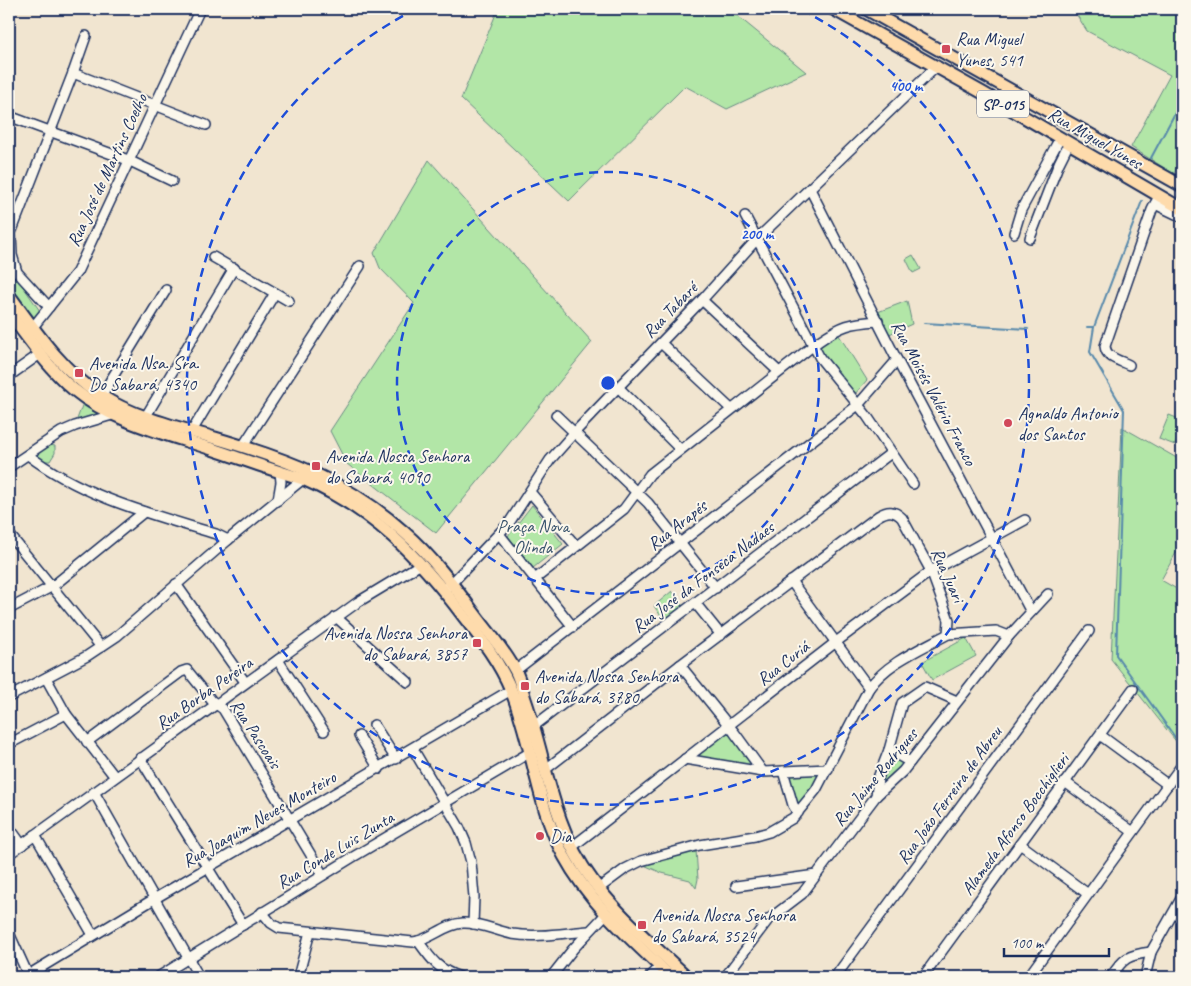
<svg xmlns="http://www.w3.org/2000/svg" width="1191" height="986" font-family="Caveat,sans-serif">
<rect width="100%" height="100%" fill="#f1e5d0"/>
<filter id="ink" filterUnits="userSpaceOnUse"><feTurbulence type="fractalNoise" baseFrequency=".02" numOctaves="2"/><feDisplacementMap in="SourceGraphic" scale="10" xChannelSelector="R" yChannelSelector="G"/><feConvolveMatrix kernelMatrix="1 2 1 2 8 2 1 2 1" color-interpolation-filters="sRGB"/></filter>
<g filter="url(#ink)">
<g fill="#b2e6a7" stroke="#668a82">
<path d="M 498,9 L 729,9 L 806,72 L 727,109 L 685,86 L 569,201 L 461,99 Z"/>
<path d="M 1073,9 L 1182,9 L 1182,156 L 1174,174 L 1131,147 L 1170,75 L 1087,31 Z"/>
<path d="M 429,160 L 592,342 L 436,533 L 347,464 L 330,431 L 414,303 L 380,268 L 374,253 Z"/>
<path d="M 913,255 L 921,269 L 913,273 L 906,259 Z"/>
<path d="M 9,271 L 22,285 L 40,311 L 30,321 L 9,289 Z"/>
<path d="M 907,301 L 912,324 L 887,335 L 875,313 Z"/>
<path d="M 837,332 L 867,380 L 855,394 L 819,350 L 818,344 Z"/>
<path d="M 83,403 L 104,415 L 76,422 Z"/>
<path d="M 1169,415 L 1182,420 L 1182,426 L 1175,445 L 1159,439 Z"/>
<path d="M 1122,427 L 1182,461 L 1182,542 L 1161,580 L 1182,592 L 1182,749 L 1111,659 Z"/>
<path d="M 45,444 L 55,446 L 55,453 L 50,461 L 40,461 L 32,454 Z"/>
<path d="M 532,505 L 563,544 L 533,568 L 508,536 Z"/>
<path d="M 672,591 L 683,606 L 665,622 L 654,606 Z"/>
<path d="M 966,638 L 976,656 L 932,680 L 922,662 Z"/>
<path d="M 727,729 L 756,769 L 692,758 Z"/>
<path d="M 891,754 L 904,762 L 880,787 Z"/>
<path d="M 823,772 L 813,788 L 798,809 L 794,789 L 787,773 Z"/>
<path d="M 696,850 L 698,879 L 696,888 L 690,880 L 662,873 L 644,865 Z"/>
</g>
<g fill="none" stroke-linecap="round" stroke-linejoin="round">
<g stroke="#5688ab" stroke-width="2">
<path d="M 1151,158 L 1182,100"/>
<path d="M 924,323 L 1028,329"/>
<path d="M 1087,327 L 1094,327 L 1142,201"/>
<path d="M 1094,327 L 1090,352 L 1124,410 L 1116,655 L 1182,747"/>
</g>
<defs>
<g id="minor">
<path d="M 73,73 L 206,125"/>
<path d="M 14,118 L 128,160 L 172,181"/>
<path d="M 810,189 L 897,360 L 1031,612"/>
<path d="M 1155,204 L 1182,217"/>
<path d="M 745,216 L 820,358 L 867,416 L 913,484"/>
<path d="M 1014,233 L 1021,210 L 1060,138"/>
<path d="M 1030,238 L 1059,163 L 1069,143"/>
<path d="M 213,257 L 289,301"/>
<path d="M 702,300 L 779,372"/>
<path d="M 49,307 L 17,272 L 12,255 L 11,233 L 73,73 L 86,36"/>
<path d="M 29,332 L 77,272 L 200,9"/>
<path d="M 661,343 L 731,409"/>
<path d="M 1129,365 C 1119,360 1106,358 1105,346 L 1152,210 L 1159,196"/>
<path d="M 9,376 L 40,354"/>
<path d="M 618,387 L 680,449"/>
<path d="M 101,396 L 166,290"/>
<path d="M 556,415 L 648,503 L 716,588"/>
<path d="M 146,416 L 234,268"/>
<path d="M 192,431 L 275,293"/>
<path d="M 243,446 L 360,266"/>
<path d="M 28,455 C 83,497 151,514 216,534 L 228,540"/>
<path d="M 9,467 L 61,432 L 75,426 L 112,415"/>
<path d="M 530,492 L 576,546"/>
<path d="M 278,500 L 281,482 L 280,472"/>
<path d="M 9,534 L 101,647"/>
<path d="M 500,535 L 573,627"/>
<path d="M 535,579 L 624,509 L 650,474 L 819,341 C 842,325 850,323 878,321"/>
<path d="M 791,581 L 869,688"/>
<path d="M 176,584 L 245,682"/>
<path d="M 449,586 L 509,523 L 550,460 L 574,433 L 702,300 L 757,239 L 937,66"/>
<path d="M 696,604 L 721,635"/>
<path d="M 9,609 L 53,586 L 144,512"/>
<path d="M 336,617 L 408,682"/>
<path d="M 948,634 L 996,631 L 1009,636"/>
<path d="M 278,660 L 324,731"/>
<path d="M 680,665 L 734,732 L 763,772"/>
<path d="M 515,671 L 858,405 L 897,360"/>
<path d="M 46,678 L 66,714 L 115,777"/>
<path d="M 9,697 L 87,656 L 117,636 L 228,540 L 303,479"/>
<path d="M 374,725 L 396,759"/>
<path d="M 534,726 L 891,453"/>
<path d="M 1100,735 L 1168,785"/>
<path d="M 359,736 L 379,769"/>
<path d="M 87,742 L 181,672 L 187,670 L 212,701 L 223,709 L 323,875"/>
<path d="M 9,744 L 66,714"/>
<path d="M 413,749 L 459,827 L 466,843 L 471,862 L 474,897 L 473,924"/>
<path d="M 889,750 L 910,762"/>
<path d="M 140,758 L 243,925"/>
<path d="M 685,759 L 763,772 L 828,769"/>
<path d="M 546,769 L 680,665 L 878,516 C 888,510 894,510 902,518 L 931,571 L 949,620 L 948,634 C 921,649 888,662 869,688 L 816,790 L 793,818 L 769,832 L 755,836 L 700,845 L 641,861 L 625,869 L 598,889"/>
<path d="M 783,771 L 793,805 L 798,813"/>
<path d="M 1065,782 L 1133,832"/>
<path d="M 94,792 L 199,977"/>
<path d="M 876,796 L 878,778 L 889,750 L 902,703 L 925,687 L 957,701"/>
<path d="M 9,827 L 22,845"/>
<path d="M 35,835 L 93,935"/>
<path d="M 1020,844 L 1088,894"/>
<path d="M 572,847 L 836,642 L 931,571 L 1025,520"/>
<path d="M 9,854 L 358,602 L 421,564"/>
<path d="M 736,886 L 816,875"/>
<path d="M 262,912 L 271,923 L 279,928 L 413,942 C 431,940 444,924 463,923 C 479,922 496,931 512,934 C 537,938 563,933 589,931"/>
<path d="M 9,933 L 29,977"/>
<path d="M 418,941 C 431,959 438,970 460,977"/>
<path d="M 25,977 L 154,899 L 511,690"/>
<path d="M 158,977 L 353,857 L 529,753"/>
<path d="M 298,977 L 310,932"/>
<path d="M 551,977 L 573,949 L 606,914"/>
<path d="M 650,977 L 660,967"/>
<path d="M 725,977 L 768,920 L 802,894 L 876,796 L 903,771 L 1009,636 L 1048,594"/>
<path d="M 835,977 L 1089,631"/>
<path d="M 923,977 L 1133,689"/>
<path d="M 1028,977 L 1182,765"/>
<path d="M 1111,977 C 1123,958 1128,955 1151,952"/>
<path d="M 1145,977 L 1151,952 L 1182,897"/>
</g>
<g id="major">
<path d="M 833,9 L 983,93 L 1182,209"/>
<path d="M 866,9 L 1182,186"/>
<path d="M 9,295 C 36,332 62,371 101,396 C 134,417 177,427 215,438 C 287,459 347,481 404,532 C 434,558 456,589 480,621 C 492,636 506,653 515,670 C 520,679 522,690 525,699 C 543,750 550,806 575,853 C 602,903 647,939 687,977"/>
<path d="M 9,313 C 29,339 48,368 73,389 C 113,422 163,433 212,449 C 242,459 272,470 303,479 C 373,509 419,557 464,617 C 482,640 500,663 511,690 C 533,744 536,804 564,856 C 590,904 632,940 671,977"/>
</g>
</defs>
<use href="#minor" stroke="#1b2f5e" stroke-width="12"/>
<use href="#major" stroke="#1b2f5e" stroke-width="15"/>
<use href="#minor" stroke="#fbf7ec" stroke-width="9"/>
<use href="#major" stroke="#fedbac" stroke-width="11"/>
</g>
</g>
<g fill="none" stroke="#1d4ed8" stroke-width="2.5" stroke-dasharray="9 6">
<circle cx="608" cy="383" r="211"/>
<path d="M802 10A421 421 0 1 1 414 10"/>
</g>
<g fill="#d1495b" stroke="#fbf7ec" stroke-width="2">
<rect x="941" y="44" width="10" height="10" rx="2.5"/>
<rect x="74" y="368" width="10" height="10" rx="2.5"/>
<circle cx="1008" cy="423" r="5"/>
<rect x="311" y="461" width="10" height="10" rx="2.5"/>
<rect x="472" y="638" width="10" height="10" rx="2.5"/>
<rect x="520" y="681" width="10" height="10" rx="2.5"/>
<circle cx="540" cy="836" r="5"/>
<rect x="637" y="920" width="10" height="10" rx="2.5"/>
</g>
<g text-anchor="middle" stroke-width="4" stroke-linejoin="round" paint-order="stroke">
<rect fill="#fbf7ec" stroke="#5e6b89" stroke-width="1" x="977" y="90.5" width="52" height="27" rx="4"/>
<g font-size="16" font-weight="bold" fill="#1b2f5e">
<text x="1003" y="110">SP-015</text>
</g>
<g font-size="18" fill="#1b2f5e" stroke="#fbf7ec" text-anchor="start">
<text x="956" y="45">Rua Miguel<tspan x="956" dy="21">Yunes, 541</tspan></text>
<text x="89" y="369">Avenida Nsa. Sra.<tspan x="89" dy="21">Do Sabará, 4340</tspan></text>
<text x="1018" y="419">Agnaldo Antonio<tspan x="1018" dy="21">dos Santos</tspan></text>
<text x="326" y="462">Avenida Nossa Senhora<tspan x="326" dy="21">do Sabará, 4090</tspan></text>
<text x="467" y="639" text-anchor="end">Avenida Nossa Senhora<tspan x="467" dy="21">do Sabará, 3857</tspan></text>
<text x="535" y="682">Avenida Nossa Senhora<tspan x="535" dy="21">do Sabará, 3780</tspan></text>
<text x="550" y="842">Dia</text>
<text x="652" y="921">Avenida Nossa Senhora<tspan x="652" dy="21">do Sabará, 3524</tspan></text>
</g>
<g font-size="18" fill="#1b2f5e" stroke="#fbf7ec">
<text transform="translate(1095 138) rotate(30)" y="6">Rua Miguel Yunes</text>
<text transform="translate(107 170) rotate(-65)" y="6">Rua José de Martins Coelho</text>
<text transform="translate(670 310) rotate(-46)" y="6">Rua Tabaré</text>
<text transform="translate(934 393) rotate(62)" y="6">Rua Moisés Valério Franco</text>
<text transform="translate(677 525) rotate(-38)" y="6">Rua Arapés</text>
<text transform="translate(948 575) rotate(66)" y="6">Rua Juari</text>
<text transform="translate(703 577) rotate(-37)" y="6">Rua José da Fonseca Nadaes</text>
<text transform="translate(783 663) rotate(-38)" y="6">Rua Curiá</text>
<text transform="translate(204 693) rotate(-35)" y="6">Rua Borba Pereira</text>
<text transform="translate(256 734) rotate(57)" y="6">Rua Pascoais</text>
<text transform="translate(875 777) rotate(-50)" y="6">Rua Jaime Rodrigues</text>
<text transform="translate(949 795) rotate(-54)" y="6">Rua João Ferreira de Abreu</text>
<text transform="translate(259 819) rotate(-30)" y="6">Rua Joaquim Neves Monteiro</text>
<text transform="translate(1015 824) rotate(-54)" y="6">Alameda Afonso Bocchiglieri</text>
<text transform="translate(335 850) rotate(-31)" y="6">Rua Conde Luis Zunta</text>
</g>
<g font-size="18" fill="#39546d" stroke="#fbf7ec">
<text x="533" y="532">Praça Nova<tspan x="533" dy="21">Olinda</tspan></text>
</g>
</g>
<circle cx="608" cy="383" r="8" fill="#1d4ed8" stroke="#fbf7ec" stroke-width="2.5"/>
<g font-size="15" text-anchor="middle" font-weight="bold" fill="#1d4ed8" stroke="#fbf7ec" stroke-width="4" stroke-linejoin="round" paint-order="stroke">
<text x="906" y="91">400 m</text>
<text x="757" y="239">200 m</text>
</g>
<rect width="1191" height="986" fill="none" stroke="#fbf7ec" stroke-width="30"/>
<rect x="15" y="15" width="1161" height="956" fill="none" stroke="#1b2f5e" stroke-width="2" filter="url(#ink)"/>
<path d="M1004 948v8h105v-8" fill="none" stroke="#1b2f5e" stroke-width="2.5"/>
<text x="1011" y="948" font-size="15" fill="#1b2f5e" stroke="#fbf7ec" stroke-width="4" paint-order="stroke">100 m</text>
</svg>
